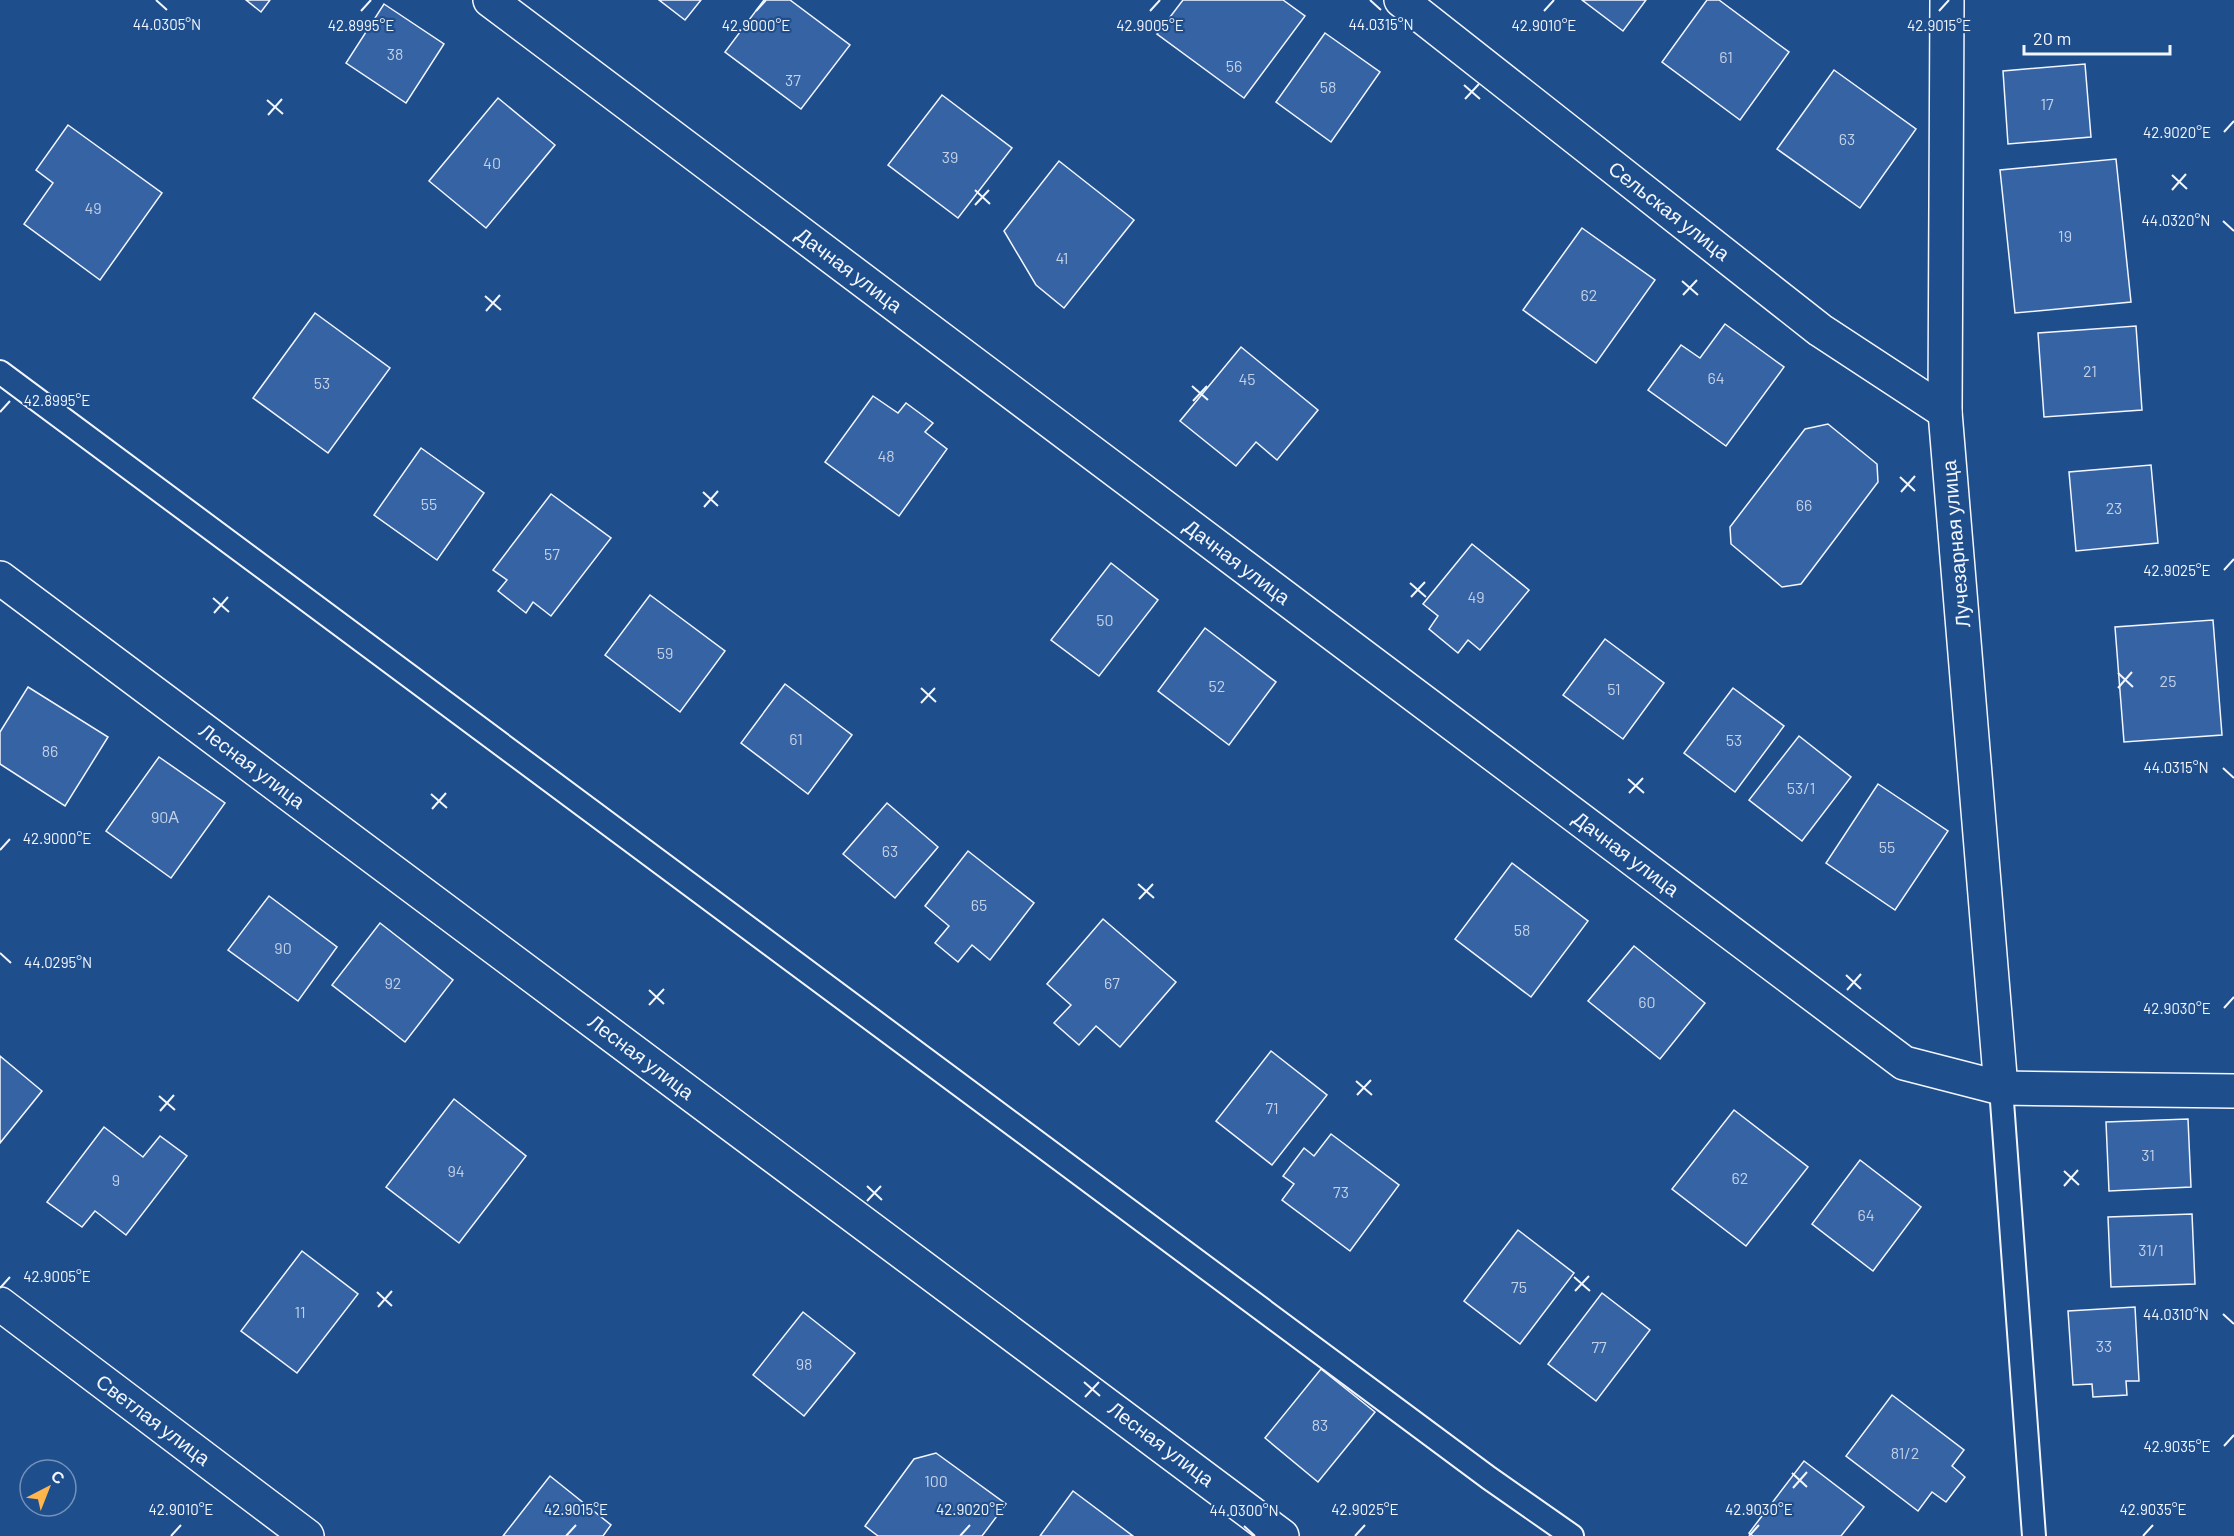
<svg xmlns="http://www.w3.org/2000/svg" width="2234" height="1536" font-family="Barlow,sans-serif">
<rect width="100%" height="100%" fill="#1f4e8c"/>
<g fill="#3563a3" stroke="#f2f6ff" stroke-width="1.5">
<path d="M 246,0 L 270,0 L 261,12 Z"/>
<path d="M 659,0 L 701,0 L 685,20 Z"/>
<path d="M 764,0 L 790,0 L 850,45 L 801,109 L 725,52 Z"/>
<path d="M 1183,0 L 1283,0 L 1305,16 L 1244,98 L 1157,34 Z"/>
<path d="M 1582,0 L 1646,0 L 1623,31 Z"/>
<path d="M 1707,0 L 1719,0 L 1789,52 L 1740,120 L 1662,62 Z"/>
<path d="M 384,4 L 444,44 L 406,103 L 346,63 Z"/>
<path d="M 1325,33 L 1380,72 L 1331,142 L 1276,102 Z"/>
<path d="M 2085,64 L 2091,137 L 2008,144 L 2003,71 Z"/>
<path d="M 1834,70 L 1916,129 L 1860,208 L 1777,149 Z"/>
<path d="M 942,95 L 1012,148 L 958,218 L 888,165 Z"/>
<path d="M 498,98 L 555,145 L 486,228 L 429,181 Z"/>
<path d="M 68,125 L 162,193 L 100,280 L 24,224 L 53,183 L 36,170 Z"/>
<path d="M 2116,159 L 2131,302 L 2015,313 L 2000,170 Z"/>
<path d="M 1059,161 L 1134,220 L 1064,308 L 1036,285 L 1004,231 Z"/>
<path d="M 1582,228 L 1655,280 L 1596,363 L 1523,310 Z"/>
<path d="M 315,313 L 390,368 L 328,453 L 253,398 Z"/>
<path d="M 1725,324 L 1784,367 L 1726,446 L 1648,390 L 1681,345 L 1700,358 Z"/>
<path d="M 2136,326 L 2142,410 L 2044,417 L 2038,333 Z"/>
<path d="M 1241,347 L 1318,410 L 1277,460 L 1256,442 L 1236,466 L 1180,421 Z"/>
<path d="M 873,396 L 898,413 L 906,403 L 933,423 L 925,432 L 947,449 L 899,516 L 825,462 Z"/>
<path d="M 1828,424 L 1877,464 L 1878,482 L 1801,584 L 1782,587 L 1731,544 L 1730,527 L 1805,429 Z"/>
<path d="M 421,448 L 484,493 L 437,560 L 374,515 Z"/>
<path d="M 2151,465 L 2158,543 L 2076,551 L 2069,472 Z"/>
<path d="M 551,494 L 611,538 L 551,616 L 533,602 L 526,613 L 498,591 L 507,580 L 493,570 Z"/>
<path d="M 1472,544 L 1529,590 L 1480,650 L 1468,640 L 1458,653 L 1429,629 L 1438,616 L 1423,604 Z"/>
<path d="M 1111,563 L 1158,600 L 1099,676 L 1051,640 Z"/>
<path d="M 650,595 L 725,651 L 680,712 L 605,655 Z"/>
<path d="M 2213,620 L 2222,735 L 2124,742 L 2115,627 Z"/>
<path d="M 1205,628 L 1276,682 L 1229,745 L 1158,691 Z"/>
<path d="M 1605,639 L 1664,683 L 1623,739 L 1563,695 Z"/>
<path d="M 785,684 L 852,735 L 808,794 L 741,743 Z"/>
<path d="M 28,687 L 108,737 L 65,806 L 0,764 L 0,732 Z"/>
<path d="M 1733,688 L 1784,726 L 1735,792 L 1684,753 Z"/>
<path d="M 1799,736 L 1851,777 L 1802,841 L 1749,800 Z"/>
<path d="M 159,757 L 225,803 L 171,878 L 106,831 Z"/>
<path d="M 1878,784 L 1948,831 L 1895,910 L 1826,863 Z"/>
<path d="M 887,803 L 938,847 L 895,898 L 843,854 Z"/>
<path d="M 968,851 L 1034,903 L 990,960 L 972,945 L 958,962 L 935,943 L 949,926 L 925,906 Z"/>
<path d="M 1512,863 L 1588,921 L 1531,997 L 1455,939 Z"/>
<path d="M 269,896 L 337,947 L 298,1001 L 228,950 Z"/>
<path d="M 1103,919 L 1176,982 L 1120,1047 L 1096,1026 L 1079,1045 L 1054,1023 L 1071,1005 L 1047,984 Z"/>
<path d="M 380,923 L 453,980 L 405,1042 L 332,985 Z"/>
<path d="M 1634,946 L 1705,1003 L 1660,1059 L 1588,1001 Z"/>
<path d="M 1271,1051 L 1327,1095 L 1272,1165 L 1216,1121 Z"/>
<path d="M 0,1056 L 42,1091 L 0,1143 Z"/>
<path d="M 454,1099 L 526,1156 L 459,1243 L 386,1187 Z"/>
<path d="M 1734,1110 L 1808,1167 L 1746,1246 L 1672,1189 Z"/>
<path d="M 2188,1119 L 2191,1187 L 2109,1191 L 2106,1122 Z"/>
<path d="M 104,1127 L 143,1157 L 160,1136 L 187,1156 L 126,1235 L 95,1211 L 82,1227 L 47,1202 Z"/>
<path d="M 1331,1134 L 1399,1185 L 1350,1251 L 1282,1200 L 1294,1184 L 1283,1176 L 1304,1148 L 1314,1156 Z"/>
<path d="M 1860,1160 L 1921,1207 L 1873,1271 L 1812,1224 Z"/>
<path d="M 2192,1214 L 2195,1284 L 2111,1287 L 2108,1217 Z"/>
<path d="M 1518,1230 L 1574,1273 L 1520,1344 L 1464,1301 Z"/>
<path d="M 302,1251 L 358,1294 L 297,1373 L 241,1331 Z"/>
<path d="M 1602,1293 L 1650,1330 L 1596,1401 L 1548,1364 Z"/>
<path d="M 2135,1307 L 2139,1381 L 2126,1381 L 2127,1395 L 2093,1397 L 2092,1384 L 2073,1385 L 2068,1311 Z"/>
<path d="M 803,1312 L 855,1353 L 804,1416 L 753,1375 Z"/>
<path d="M 1321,1369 L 1375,1412 L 1318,1482 L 1265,1438 Z"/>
<path d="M 1892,1395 L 1964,1450 L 1952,1466 L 1965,1477 L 1946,1502 L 1932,1492 L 1918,1511 L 1846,1456 Z"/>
<path d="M 936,1453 L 1006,1504 L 982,1536 L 878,1536 L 865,1526 L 914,1459 Z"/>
<path d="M 1804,1461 L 1864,1507 L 1841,1536 L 1753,1536 L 1749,1533 Z"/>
<path d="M 550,1476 L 611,1525 L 603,1536 L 503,1536 Z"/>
<path d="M 1073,1491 L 1133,1536 L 1040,1536 Z"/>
</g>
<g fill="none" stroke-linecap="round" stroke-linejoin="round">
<defs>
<g id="service">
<path d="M 0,372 L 1489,1478 L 1572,1536"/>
<path d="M 2001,1088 L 2034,1536"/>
</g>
<g id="minor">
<path d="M 490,0 L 1904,1063 L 2001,1088 L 2234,1091"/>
<path d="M 1401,0 L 1820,330 L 1945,412"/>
<path d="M 1947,0 L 1945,412 L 2001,1088"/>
<path d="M 0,578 L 1282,1536"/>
<path d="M 0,1304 L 307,1536"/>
</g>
</defs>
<use href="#service" stroke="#f2f6ff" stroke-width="26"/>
<use href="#minor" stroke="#f2f6ff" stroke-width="36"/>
<use href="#service" stroke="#1f4e8c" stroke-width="22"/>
<use href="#minor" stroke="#1f4e8c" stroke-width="33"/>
</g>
<path fill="none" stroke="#f2f6ff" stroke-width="2" d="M 156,0 L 167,10M 1370,0 L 1381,10M 361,11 L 371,0M 756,11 L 766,0M 1150,11 L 1160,0M 1544,11 L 1554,0M 1939,11 L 1949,0M 1464,85 L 1480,99M 1465,99 L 1479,84M 267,100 L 283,114M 268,115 L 282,99M 2224,132 L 2234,121M 2172,175 L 2187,189M 975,190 L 990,204M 2172,190 L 2186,174M 975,205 L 989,190M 2223,221 L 2234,231M 1682,281 L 1698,295M 1683,295 L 1697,280M 485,296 L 501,310M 486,311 L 500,295M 1192,386 L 1208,400M 1193,401 L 1207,386M 0,412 L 10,401M 1900,477 L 1915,491M 703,492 L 718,506M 1901,492 L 1915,476M 704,507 L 718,491M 2224,570 L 2234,559M 1410,583 L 1426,597M 1411,597 L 1425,582M 213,598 L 229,612M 214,613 L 228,597M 2118,673 L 2133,687M 921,688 L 936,702M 2118,688 L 2132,672M 921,703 L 935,688M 2223,768 L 2234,778M 1628,779 L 1644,793M 1629,793 L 1643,778M 431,794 L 447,808M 432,809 L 446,793M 0,850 L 10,839M 1138,884 L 1154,898M 1139,899 L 1153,884M 0,953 L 11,963M 1846,975 L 1861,989M 649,990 L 664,1004M 1847,990 L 1861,974M 649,1005 L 664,989M 2224,1008 L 2234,997M 1356,1081 L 1372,1095M 1357,1095 L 1371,1080M 159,1096 L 175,1110M 160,1111 L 174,1095M 2064,1171 L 2079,1185M 867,1186 L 882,1200M 2064,1186 L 2078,1170M 867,1201 L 881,1186M 1574,1277 L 1590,1291M 0,1288 L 10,1277M 1575,1291 L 1589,1276M 377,1292 L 392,1306M 378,1307 L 392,1291M 2223,1314 L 2234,1324M 1084,1382 L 1100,1396M 1085,1397 L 1099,1382M 2224,1446 L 2234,1435M 1792,1473 L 1807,1487M 1793,1488 L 1807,1472M 1244,1526 L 1255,1536M 171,1536 L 181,1525M 566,1536 L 576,1525M 960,1536 L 970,1525M 1355,1536 L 1365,1525M 1749,1536 L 1759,1525M 2143,1536 L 2153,1525"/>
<g text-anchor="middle" stroke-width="4.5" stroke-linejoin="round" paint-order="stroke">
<g font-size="16" fill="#c3d1e8">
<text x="395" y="60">38</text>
<text x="1726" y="63">61</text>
<text x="1234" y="72">56</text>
<text x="793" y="86">37</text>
<text x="1328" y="93">58</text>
<text x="2047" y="110">17</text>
<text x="1847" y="145">63</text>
<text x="950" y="163">39</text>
<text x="492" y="169">40</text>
<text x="93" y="214">49</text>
<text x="2065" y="242">19</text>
<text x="1062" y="264">41</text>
<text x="1589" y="301">62</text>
<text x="2090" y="377">21</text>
<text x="1716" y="384">64</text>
<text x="1247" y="385">45</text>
<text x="322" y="389">53</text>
<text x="886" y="462">48</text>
<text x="429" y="510">55</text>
<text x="1804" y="511">66</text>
<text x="2114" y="514">23</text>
<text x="552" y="560">57</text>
<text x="1476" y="603">49</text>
<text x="1105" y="626">50</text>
<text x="665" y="659">59</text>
<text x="2168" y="687">25</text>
<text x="1217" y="692">52</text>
<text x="1614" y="695">51</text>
<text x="796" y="745">61</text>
<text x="1734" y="746">53</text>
<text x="50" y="757">86</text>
<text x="1801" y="794">53/1</text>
<text x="165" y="823">90А</text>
<text x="1887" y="853">55</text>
<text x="890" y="857">63</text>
<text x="979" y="911">65</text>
<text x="1522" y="936">58</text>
<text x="283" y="954">90</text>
<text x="393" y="989">92</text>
<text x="1112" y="989">67</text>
<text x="1647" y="1008">60</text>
<text x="1272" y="1114">71</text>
<text x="2148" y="1161">31</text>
<text x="456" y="1177">94</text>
<text x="1740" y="1184">62</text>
<text x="116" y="1186">9</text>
<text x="1341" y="1198">73</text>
<text x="1866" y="1221">64</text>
<text x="2151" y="1256">31/1</text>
<text x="1519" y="1293">75</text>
<text x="300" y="1318">11</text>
<text x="2104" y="1352">33</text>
<text x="1599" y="1353">77</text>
<text x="804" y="1370">98</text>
<text x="1320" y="1431">83</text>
<text x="1905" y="1459">81/2</text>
<text x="936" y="1487">100</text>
</g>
<g font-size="20" fill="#f2f6ff" stroke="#1f4e8c">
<text transform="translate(1669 211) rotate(38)" y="7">Сельская улица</text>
<text transform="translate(849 270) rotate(37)" y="7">Дачная улица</text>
<text transform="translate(1956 544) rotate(-95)" y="7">Лучезарная улица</text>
<text transform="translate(1237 562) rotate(37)" y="7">Дачная улица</text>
<text transform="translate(252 766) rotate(37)" y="7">Лесная улица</text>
<text transform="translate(1626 854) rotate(37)" y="7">Дачная улица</text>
<text transform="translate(641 1057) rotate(37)" y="7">Лесная улица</text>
<text transform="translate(153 1420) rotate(37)" y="7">Светлая улица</text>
<text transform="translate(1161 1444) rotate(37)" y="7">Лесная улица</text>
</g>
</g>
<g font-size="15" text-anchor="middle" fill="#f2f6ff" stroke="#1f4e8c" stroke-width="4.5" stroke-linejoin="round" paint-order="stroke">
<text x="167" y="30">44.0305°N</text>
<text x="1381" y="30">44.0315°N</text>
<text x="361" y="31">42.8995°E</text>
<text x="756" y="31">42.9000°E</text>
<text x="1150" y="31">42.9005°E</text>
<text x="1544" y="31">42.9010°E</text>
<text x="1939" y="31">42.9015°E</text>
<text x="2177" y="138">42.9020°E</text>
<text x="2176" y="226">44.0320°N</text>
<text x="57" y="406">42.8995°E</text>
<text x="2177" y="576">42.9025°E</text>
<text x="2176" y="773">44.0315°N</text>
<text x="57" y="844">42.9000°E</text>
<text x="58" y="968">44.0295°N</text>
<text x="2177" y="1014">42.9030°E</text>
<text x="57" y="1282">42.9005°E</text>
<text x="2176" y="1320">44.0310°N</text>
<text x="2177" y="1452">42.9035°E</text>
<text x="181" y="1515">42.9010°E</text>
<text x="576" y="1515">42.9015°E</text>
<text x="970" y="1515">42.9020°E</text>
<text x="1365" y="1515">42.9025°E</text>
<text x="1759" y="1515">42.9030°E</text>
<text x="2153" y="1515">42.9035°E</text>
<text x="1244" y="1516">44.0300°N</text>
</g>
<g transform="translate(48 1488) rotate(42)"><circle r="28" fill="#1f4e8c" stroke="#7391ba" stroke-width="1.5"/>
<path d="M0-4.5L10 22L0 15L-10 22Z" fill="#ffb74d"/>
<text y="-9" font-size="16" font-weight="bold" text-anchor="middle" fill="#f2f6ff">С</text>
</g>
<path d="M2024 45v9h146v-9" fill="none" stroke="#f2f6ff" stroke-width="3"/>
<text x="2033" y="45" font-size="18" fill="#f2f6ff" stroke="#1f4e8c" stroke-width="4.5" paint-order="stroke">20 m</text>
</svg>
